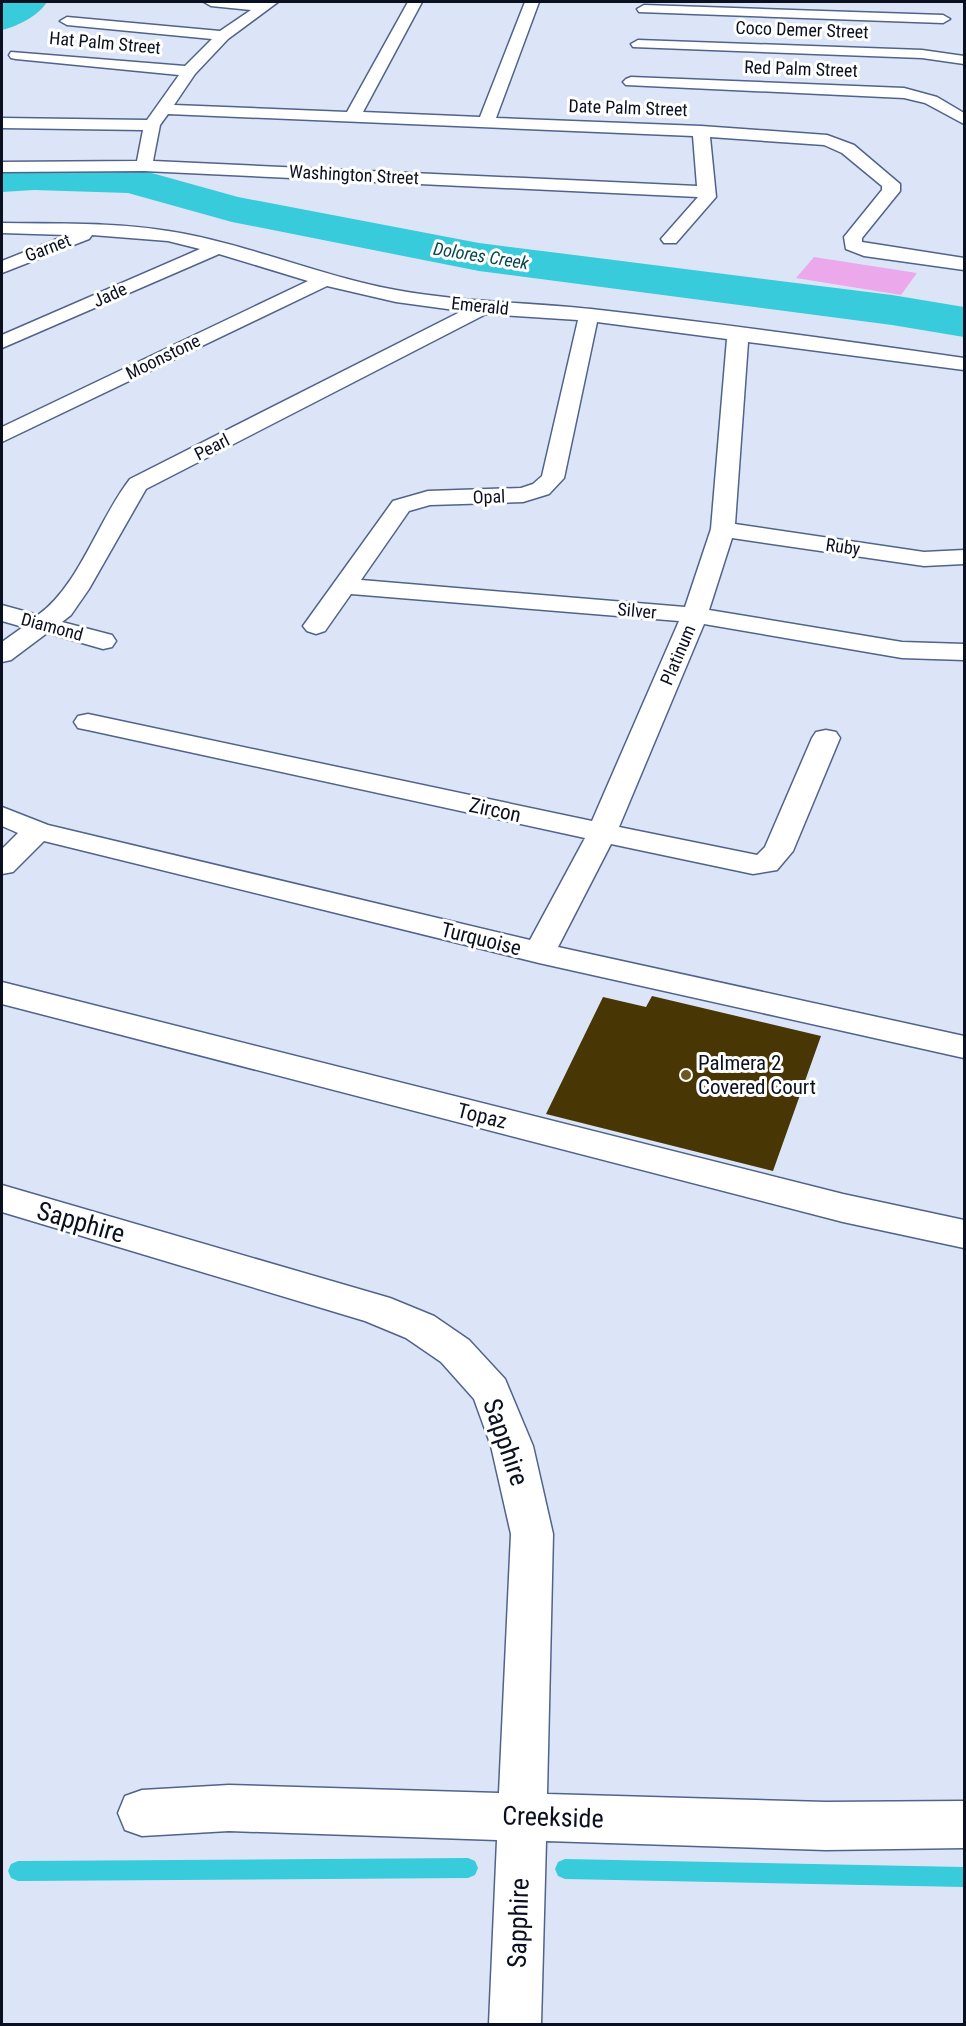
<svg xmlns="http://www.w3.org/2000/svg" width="966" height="2026" font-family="'Roboto Condensed',sans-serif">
<rect width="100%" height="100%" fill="#dce5f7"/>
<path fill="#eba9ec" d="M 814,257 L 917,273 L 901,295 L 796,278 Z"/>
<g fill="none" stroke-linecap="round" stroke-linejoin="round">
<g fill="#37cbdb" fill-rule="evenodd">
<path d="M 468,1858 L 475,1861 L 478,1868 L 475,1875 L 468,1878 L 18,1881 L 11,1878 L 8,1871 L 11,1864 L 18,1861 Z"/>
<path d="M 565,1859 L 964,1867 L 964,1887 L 565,1879 L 558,1876 L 555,1869 L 558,1862 Z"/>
</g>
<g fill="#37cbdb" fill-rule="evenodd">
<path d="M 6,2 L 47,2 C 38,16 18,26 2,30 L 2,4 Z"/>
<path d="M 34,164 L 130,167 L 238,197 L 479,243 L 892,295 L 964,307 L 964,337 L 892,325 L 479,271 L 232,222 L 128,193 L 34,190 L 2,192 L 2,166 Z"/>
</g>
</g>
<path fill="#493605" d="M 652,996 L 821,1036 L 773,1171 L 546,1114 L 603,997 L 646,1007 Z"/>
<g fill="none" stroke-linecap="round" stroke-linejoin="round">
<defs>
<g id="minor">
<path d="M 204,2 L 278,2 L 228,39 L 195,74 L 174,105 L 347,112 L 408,2 L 422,2 L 363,112 L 480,117 L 525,2 L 539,2 L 496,118 L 701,126 L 827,135 L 854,145 L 900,184 L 900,191 L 862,238 L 862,242 L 964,258 L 964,270 L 864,256 L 846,249 L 844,237 L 882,190 L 882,186 L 842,153 L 824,145 L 710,137 L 716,197 L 676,243 L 664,243 L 661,239 L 698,197 L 144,171 L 2,172 L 2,162 L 137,161 L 143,130 L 2,128 L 2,118 L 147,120 L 179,75 L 16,59 L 11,58 L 9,55 L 11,52 L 185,66 L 212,39 L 67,25 L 60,21 L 67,17 L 220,31 L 251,10 L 211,6 ZM 168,114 L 693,136 L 697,186 L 153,161 L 160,125 Z"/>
<path d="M 644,5 L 943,15 L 950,19 L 943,23 L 639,12 L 637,9 Z"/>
<path d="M 638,40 L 922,50 L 964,56 L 964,64 L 922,58 L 633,47 L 631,44 Z"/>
<path d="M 631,77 L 904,88 L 937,97 L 964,113 L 964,124 L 925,103 L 904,98 L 626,85 L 623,82 L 626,79 Z"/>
<path d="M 2,223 C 57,224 114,222 168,231 C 246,243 319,276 396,290 C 460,302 526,302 591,309 C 715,323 840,340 964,358 L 964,370 L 748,342 L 735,524 L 924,552 L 964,550 L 964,564 L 924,566 L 732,538 L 709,610 L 902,642 L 964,644 L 964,660 L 902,658 L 704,624 L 619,827 L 757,855 L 765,847 L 812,738 L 816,732 L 826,730 L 836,732 L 840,738 L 793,851 L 777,870 L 753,874 L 611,844 L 558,947 L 964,1036 L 964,1058 L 539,963 L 44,841 L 13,872 L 2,874 L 2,849 L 18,833 L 2,826 L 2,807 L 48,825 L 530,940 L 585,838 L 88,730 L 78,728 L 74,722 L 78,716 L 88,714 L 592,821 L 679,621 L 351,594 L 325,631 L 316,634 L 307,631 L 303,626 L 393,501 L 428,491 L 521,488 L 533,484 L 542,476 L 578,320 L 486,314 L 146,489 L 89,589 L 71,615 L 62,622 L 112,635 L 116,641 L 112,647 L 103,649 L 47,633 L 11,660 L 2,662 L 2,642 L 23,627 L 2,621 L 2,605 L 38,615 C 79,586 98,520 130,479 L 462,311 L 396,302 L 327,286 L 2,442 L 2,427 L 308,281 L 219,254 L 2,348 L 2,335 L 200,249 L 168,241 L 92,235 L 89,239 L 2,273 L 2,261 L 67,235 L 2,233 ZM 597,322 L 727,339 L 711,529 L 685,607 L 361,580 L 409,511 L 430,505 L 523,502 L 549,494 L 564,478 Z"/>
<path d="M 2,982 L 843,1194 L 964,1220 L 964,1248 L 843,1222 L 2,1004 Z"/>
<path d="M 2,1185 L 390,1298 L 434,1316 L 469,1340 L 505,1379 L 533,1446 L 553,1534 L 547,1794 L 826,1802 L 964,1801 L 964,1848 L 826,1850 L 546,1841 L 541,2024 L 489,2024 L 497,1840 L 229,1831 L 142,1836 L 125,1830 L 118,1813 L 125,1796 L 142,1790 L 229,1785 L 499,1793 L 511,1534 L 491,1446 L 474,1399 L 441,1362 L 406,1338 L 365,1321 L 2,1212 Z"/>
</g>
</defs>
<use href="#minor" stroke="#51638a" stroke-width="3"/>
<use href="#minor" fill="#fff" fill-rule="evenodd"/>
</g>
<circle fill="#6c5726" stroke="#fff" stroke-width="2" cx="686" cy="1075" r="6"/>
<g text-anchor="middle" stroke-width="6" stroke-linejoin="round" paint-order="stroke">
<g font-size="18" fill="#0a101f" stroke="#fff">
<text transform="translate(802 30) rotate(2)" y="6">Coco Demer Street</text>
<text transform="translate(105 43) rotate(5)" y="6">Hat Palm Street</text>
<text transform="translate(801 69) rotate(2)" y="6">Red Palm Street</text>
<text transform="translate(628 108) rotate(2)" y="6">Date Palm Street</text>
<text transform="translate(354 175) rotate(3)" y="6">Washington Street</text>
<text transform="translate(48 248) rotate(-21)" y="6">Garnet</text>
<text transform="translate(110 295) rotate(-24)" y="6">Jade</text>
<text transform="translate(480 306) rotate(6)" y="6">Emerald</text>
<text transform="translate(163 357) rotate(-26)" y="6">Moonstone</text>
<text transform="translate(212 447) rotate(-27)" y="6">Pearl</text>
<text transform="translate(489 497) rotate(-2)" y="6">Opal</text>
<text transform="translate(843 547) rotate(8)" y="6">Ruby</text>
<text transform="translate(637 611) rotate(5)" y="6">Silver</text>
<text transform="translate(52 627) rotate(15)" y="6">Diamond</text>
<text transform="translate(678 655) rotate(-67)" y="6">Platinum</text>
</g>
<g font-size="18" font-style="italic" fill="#07484f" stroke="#fff">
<text transform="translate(481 256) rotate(9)" y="6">Dolores Creek</text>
</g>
<g font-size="21" fill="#0a101f" stroke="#fff">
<text transform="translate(495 810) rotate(12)" y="7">Zircon</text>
<text transform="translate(481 939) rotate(14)" y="7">Turquoise</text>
<text transform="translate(482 1116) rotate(14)" y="7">Topaz</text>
</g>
<g font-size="21" fill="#0a101f" stroke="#fff" text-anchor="start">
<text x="698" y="1070">Palmera 2<tspan x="698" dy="24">Covered Court</tspan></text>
</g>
<g font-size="26" fill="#0a101f" stroke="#fff">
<text transform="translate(81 1222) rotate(16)" y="9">Sapphire</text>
<text transform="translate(506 1442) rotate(71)" y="9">Sapphire</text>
<text transform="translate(553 1817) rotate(2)" y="9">Creekside</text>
<text transform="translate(518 1923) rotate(-88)" y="9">Sapphire</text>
</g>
</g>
<rect width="966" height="2026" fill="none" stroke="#0a101f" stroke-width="6"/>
</svg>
